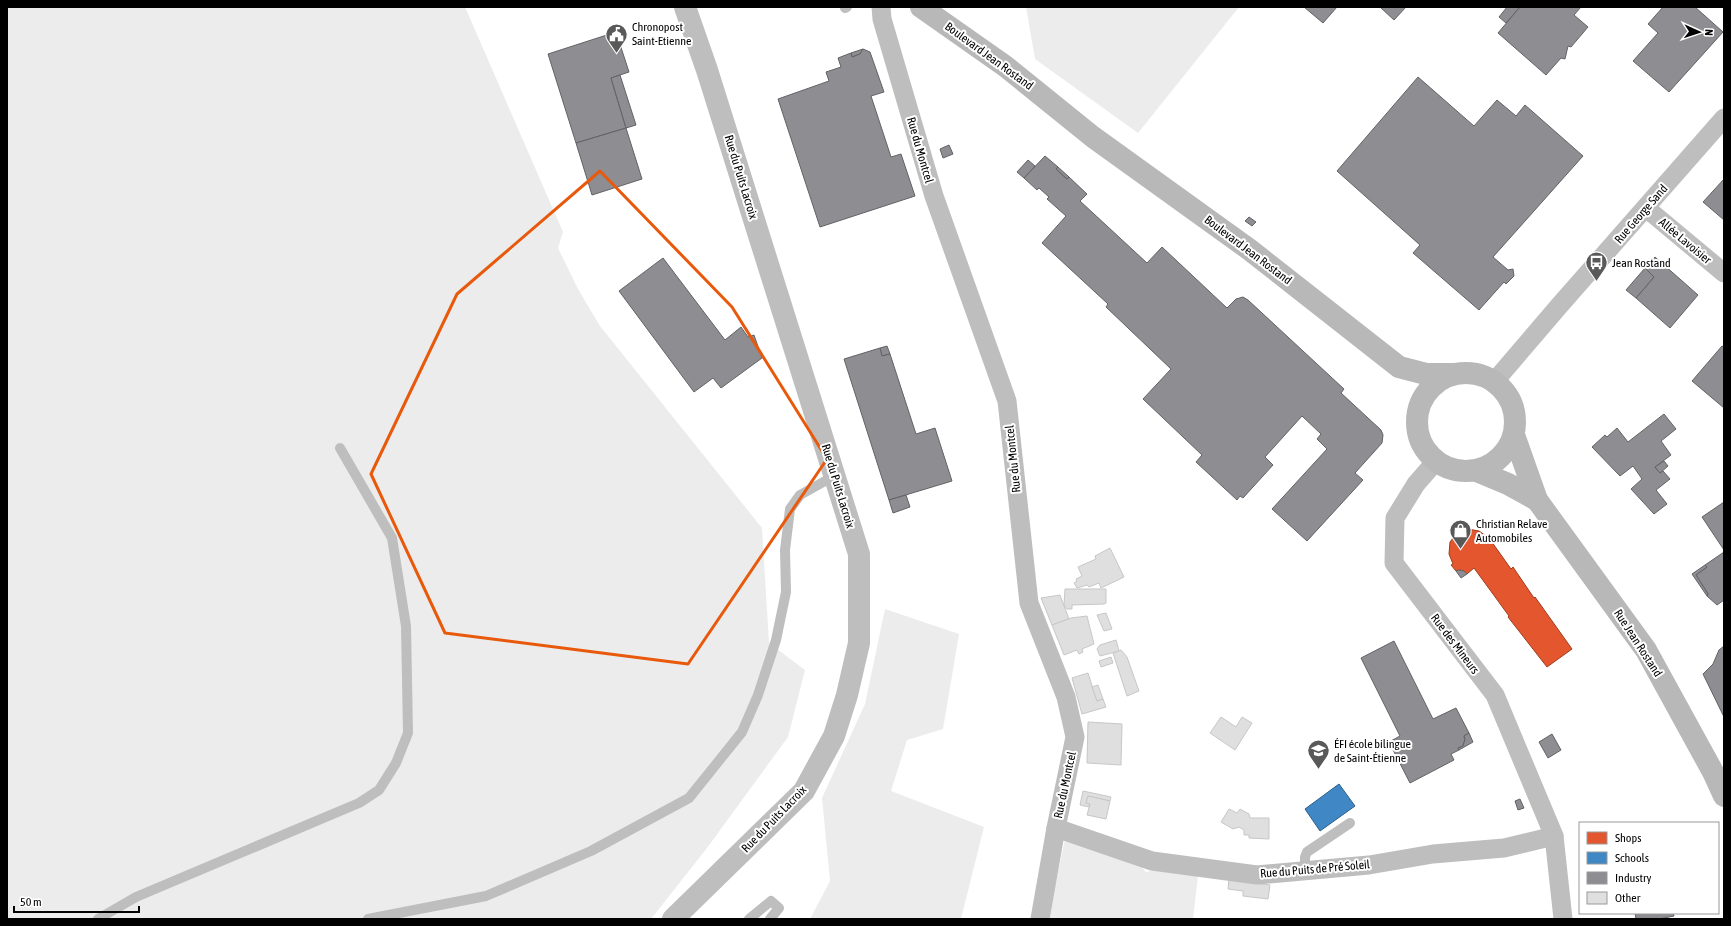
<svg xmlns="http://www.w3.org/2000/svg" width="1731" height="926" font-family="'Asap Condensed',sans-serif">
<rect width="100%" height="100%" fill="#fff"/>
<g fill="#ececec">
<path d="M 7,7 L 465,7 L 563,232 L 558,248 L 578,289 L 600,326 L 762,528 L 769,643 L 805,670 L 788,737 L 707,848 L 651,919 L 7,919 Z"/>
<path d="M 1026,7 L 1239,7 L 1138,133 L 1035,59 Z"/>
<path d="M 885,609 L 959,634 L 943,729 L 907,740 L 891,791 L 984,827 L 961,919 L 810,919 L 830,881 L 822,798 L 865,704 Z"/>
<path d="M 1065,839 L 1135,860 L 1146,872 L 1155,870 L 1198,876 L 1193,919 L 1048,919 Z"/>
</g>
<path fill="#e4572e" stroke="#a03d20" d="M 1468,529 L 1479,531 L 1489,538 L 1511,569 L 1513,567 L 1534,598 L 1535,597 L 1572,649 L 1547,667 L 1508,617 L 1509,616 L 1474,568 L 1467,574 L 1464,571 L 1459,570 L 1456,571 L 1451,565 L 1453,564 L 1449,554 L 1450,542 L 1457,533 Z"/>
<path fill="#3f88c5" stroke="#2c5f8a" d="M 1339,784 L 1355,806 L 1320,831 L 1305,809 Z"/>
<g fill="#8d8d92" stroke="#636366">
<path d="M 1304,7 L 1337,7 L 1323,23 Z"/>
<path d="M 1380,7 L 1406,7 L 1394,20 Z"/>
<path d="M 1507,7 L 1520,7 L 1506,23 L 1499,17 Z"/>
<path d="M 1520,7 L 1581,7 L 1574,15 L 1588,27 L 1571,47 L 1568,46 L 1565,59 L 1561,58 L 1546,75 L 1498,33 Z"/>
<path d="M 1663,7 L 1695,7 L 1723,32 L 1669,92 L 1633,61 L 1658,33 L 1648,24 Z"/>
<path d="M 616,32 L 629,72 L 611,78 L 626,128 L 576,143 L 548,54 Z"/>
<path d="M 863,49 L 860,54 L 852,57 L 851,53 Z"/>
<path d="M 863,49 L 870,52 L 884,92 L 871,96 L 891,157 L 901,154 L 915,196 L 820,227 L 778,99 L 829,81 L 826,72 L 841,67 L 838,58 L 851,53 L 852,57 L 860,54 Z"/>
<path d="M 620,75 L 636,125 L 626,128 L 611,78 Z"/>
<path d="M 1418,77 L 1474,126 L 1497,100 L 1516,116 L 1525,105 L 1583,156 L 1493,257 L 1508,270 L 1513,269 L 1514,276 L 1506,284 L 1504,282 L 1479,310 L 1413,253 L 1420,245 L 1337,171 Z"/>
<path d="M 626,128 L 642,179 L 592,195 L 576,143 Z"/>
<path d="M 949,145 L 953,154 L 943,158 L 940,149 Z"/>
<path d="M 1045,156 L 1058,167 L 1056,169 L 1067,179 L 1069,177 L 1087,194 L 1080,201 L 1147,263 L 1162,247 L 1227,308 L 1236,299 L 1243,297 L 1248,300 L 1344,389 L 1341,393 L 1381,430 L 1383,435 L 1382,443 L 1355,473 L 1363,480 L 1307,541 L 1272,509 L 1327,449 L 1317,439 L 1321,434 L 1302,416 L 1265,457 L 1273,465 L 1243,498 L 1240,496 L 1237,500 L 1196,462 L 1202,455 L 1143,399 L 1171,369 L 1106,307 L 1108,304 L 1042,243 L 1066,216 L 1047,199 L 1049,197 L 1039,188 L 1037,190 L 1024,178 Z"/>
<path d="M 1028,160 L 1035,166 L 1024,178 L 1017,172 Z"/>
<path d="M 1058,167 L 1069,177 L 1067,179 L 1056,169 Z"/>
<path d="M 1724,179 L 1724,220 L 1703,202 Z"/>
<path d="M 1249,217 L 1256,222 L 1252,226 L 1245,221 Z"/>
<path d="M 1655,257 L 1698,295 L 1670,328 L 1636,298 L 1654,277 L 1645,268 Z"/>
<path d="M 663,258 L 725,340 L 741,327 L 748,337 L 754,335 L 762,358 L 721,388 L 713,378 L 694,392 L 619,291 Z"/>
<path d="M 1645,268 L 1654,277 L 1636,298 L 1626,290 Z"/>
<path d="M 887,346 L 890,354 L 882,356 L 880,348 Z"/>
<path d="M 1722,346 L 1724,347 L 1724,408 L 1692,381 Z"/>
<path d="M 880,348 L 882,356 L 890,354 L 916,434 L 935,428 L 952,481 L 889,500 L 844,359 Z"/>
<path d="M 1664,414 L 1676,429 L 1661,441 L 1671,455 L 1655,467 L 1660,473 L 1663,471 L 1670,479 L 1656,490 L 1667,504 L 1654,514 L 1631,489 L 1642,479 L 1633,466 L 1620,476 L 1592,447 L 1605,435 L 1607,437 L 1617,428 L 1628,442 Z"/>
<path d="M 1664,461 L 1668,466 L 1660,473 L 1655,467 Z"/>
<path d="M 906,495 L 910,507 L 893,513 L 889,500 Z"/>
<path d="M 1724,502 L 1724,550 L 1702,517 Z"/>
<path d="M 1724,552 L 1724,600 L 1717,605 L 1707,596 L 1708,594 L 1696,575 L 1707,567 L 1705,565 Z"/>
<path d="M 1705,565 L 1707,567 L 1696,575 L 1708,594 L 1707,596 L 1692,574 Z"/>
<path d="M 1459,570 L 1464,571 L 1467,574 L 1461,578 L 1456,571 Z"/>
<path d="M 1394,641 L 1433,719 L 1456,708 L 1469,733 L 1464,736 L 1465,739 L 1463,746 L 1458,748 L 1459,750 L 1451,754 L 1454,760 L 1410,783 L 1389,742 L 1400,736 L 1361,658 Z"/>
<path d="M 1724,646 L 1724,717 L 1703,674 L 1713,664 L 1719,650 Z"/>
<path d="M 1469,733 L 1473,742 L 1459,750 L 1458,748 L 1463,746 L 1465,739 L 1464,736 Z"/>
<path d="M 1552,734 L 1561,750 L 1548,758 L 1539,742 Z"/>
<path d="M 1520,799 L 1524,808 L 1518,810 L 1515,801 Z"/>
<path d="M 1635,913 L 1673,913 L 1674,916 L 1659,919 L 1636,919 Z"/>
</g>
<g fill="#dfdfdf" stroke="#c7c7c7">
<path d="M 1110,548 L 1124,577 L 1101,588 L 1099,583 L 1089,587 L 1087,585 L 1077,588 L 1074,583 L 1077,581 L 1076,579 L 1082,576 L 1078,567 L 1096,559 L 1095,556 Z"/>
<path d="M 1065,589 L 1106,589 L 1106,603 L 1104,604 L 1072,605 L 1072,609 L 1067,609 L 1064,605 Z"/>
<path d="M 1060,595 L 1069,619 L 1052,625 L 1041,598 Z"/>
<path d="M 1106,613 L 1112,629 L 1104,631 L 1097,615 Z"/>
<path d="M 1087,616 L 1094,644 L 1082,649 L 1083,652 L 1079,654 L 1077,650 L 1064,655 L 1052,625 L 1071,618 Z"/>
<path d="M 1116,640 L 1119,651 L 1100,656 L 1097,649 L 1100,645 Z"/>
<path d="M 1121,650 L 1127,657 L 1139,691 L 1127,696 L 1113,653 Z"/>
<path d="M 1111,657 L 1113,663 L 1101,667 L 1099,661 Z"/>
<path d="M 1088,673 L 1097,701 L 1103,699 L 1106,707 L 1082,714 L 1072,678 Z"/>
<path d="M 1098,685 L 1103,699 L 1097,701 L 1092,687 Z"/>
<path d="M 1221,717 L 1236,727 L 1242,717 L 1252,723 L 1235,750 L 1210,733 Z"/>
<path d="M 1088,722 L 1122,724 L 1121,765 L 1087,763 Z"/>
<path d="M 1083,791 L 1111,797 L 1110,801 L 1088,796 L 1086,803 L 1090,804 L 1089,807 L 1080,805 Z"/>
<path d="M 1088,796 L 1110,801 L 1106,819 L 1087,815 L 1090,804 L 1086,803 Z"/>
<path d="M 1229,809 L 1237,813 L 1240,809 L 1249,814 L 1250,818 L 1269,818 L 1269,839 L 1249,838 L 1249,835 L 1244,835 L 1244,830 L 1239,827 L 1233,829 L 1221,822 Z"/>
<path d="M 1229,879 L 1270,885 L 1268,899 L 1243,896 L 1243,891 L 1228,889 Z"/>
</g>
<g fill="none" stroke-linecap="round" stroke-linejoin="round">
<g stroke="#bebebe" stroke-width="10">
<path d="M 845,8 L 847,7"/>
<path d="M 1305,871 L 1305,857 L 1307,852 L 1350,823"/>
<path d="M 98,919 L 136,897 L 359,803 L 379,790 L 396,763 L 408,733 L 406,626 L 392,538 L 340,448"/>
<path d="M 368,919 L 486,896 L 591,851 L 689,798 L 742,732 L 758,695 L 776,640 L 786,592 L 785,550 L 790,509 L 800,495 L 834,476"/>
<path d="M 749,919 L 771,901 L 779,908 L 770,919"/>
</g>
<g stroke="#bebebe" stroke-width="19">
<path d="M 881,7 L 882,19 L 934,196 L 1007,401 L 1029,603 L 1066,697 L 1075,737 L 1056,828 L 1040,919"/>
<path d="M 1646,208 L 1724,273"/>
<path d="M 1494,382 L 1559,306 L 1724,118"/>
<path d="M 1436,461 L 1416,484 L 1395,518 L 1394,563 L 1495,695 L 1554,836 L 1563,919"/>
<path d="M 1056,828 L 1152,861 L 1257,875 L 1369,865 L 1433,854 L 1504,848 L 1554,836"/>
</g>
<path stroke="#bebebe" stroke-width="22" d="M 673,919 L 804,791 L 834,736 L 847,695 L 859,643 L 859,554 L 707,70 L 685,7"/>
<g stroke="#b8b8b8" stroke-width="22">
<path d="M 921,7 L 1005,66 L 1093,137 L 1250,250 L 1399,367 L 1426,374 L 1453,374"/>
<circle cx="1466" cy="422" r="49"/>
<path d="M 1514,435 L 1537,500 L 1646,650 L 1713,772 L 1724,796"/>
<path d="M 1477,471 L 1508,484 L 1537,500"/>
</g>
</g>
<path fill="none" stroke="#e8590c" stroke-width="3" stroke-linejoin="round" d="M 600,171 L 732,307 L 827,459 L 688,664 L 445,633 L 371,474 L 457,294 Z"/>
<defs>
<symbol id="civic-pin" viewBox="-11 -11 22 30"><path d="M0 17L-7.5 6A9.5 9.5 0 1 1 7.5 6Z" fill="#595959" stroke="#fff"/><path d="M-.6-6.5H3V-4.5H.6V-3L4-1V1h2V6H-6V1h2V-1L-.6-3ZM-1.2 2.5V6h2.4V2.5Z" fill="#fff"/></symbol>
<symbol id="bus-pin" viewBox="-11 -11 22 30"><path d="M0 17L-7.5 6A9.5 9.5 0 1 1 7.5 6Z" fill="#595959" stroke="#fff"/><path d="M-5-6H5V4H4V6H2V4H-2V6H-4V4H-5ZM-3.5-4V0h7V-4ZM-3.5 1.2v1.5H-2V1.2ZM2 1.2v1.5H3.5V1.2Z" fill="#fff"/></symbol>
<symbol id="shop-pin" viewBox="-11 -11 22 30"><path d="M0 17L-7.5 6A9.5 9.5 0 1 1 7.5 6Z" fill="#595959" stroke="#fff"/><path d="M-5-2.5h2.3a2.7 3.5 0 0 1 5.4 0H5L5.5 6h-11ZM-1.5-2.5h3a1.5 2.3 0 0 0-3 0Z" fill="#fff"/></symbol>
<symbol id="school-pin" viewBox="-11 -11 22 30"><path d="M0 17L-7.5 6A9.5 9.5 0 1 1 7.5 6Z" fill="#595959" stroke="#fff"/><path d="M0-5L7-2L0 1L-7-2ZM-4 1L0 2.5L4 1V4Q0 6-4 4Z" fill="#fff"/></symbol>
</defs>
<g fill-rule="evenodd">
<use href="#civic-pin" x="604" y="22" width="25" height="34"/>
<use href="#bus-pin" x="1584" y="250" width="25" height="34"/>
<use href="#shop-pin" x="1448" y="518" width="25" height="34"/>
<use href="#school-pin" x="1306" y="738" width="25" height="34"/>
</g>
<g text-anchor="middle" stroke-width="4" stroke-linejoin="round" paint-order="stroke">
<g font-size="12" fill="#000" stroke="#fff" text-anchor="start">
<text x="632" y="31">Chronopost<tspan x="632" dy="14">Saint-Etienne</tspan></text>
<text x="1612" y="267">Jean Rostand</text>
<text x="1476" y="528">Christian Relave<tspan x="1476" dy="14">Automobiles</tspan></text>
<text x="1334" y="748">ÉFI école bilingue<tspan x="1334" dy="14">de Saint-Étienne</tspan></text>
</g>
<g font-size="12" fill="#000" stroke="#fff">
<text transform="translate(989 56) rotate(36)" y="4">Boulevard Jean Rostand</text>
<text transform="translate(920 150) rotate(74)" y="4">Rue du Montcel</text>
<text transform="translate(741 177) rotate(73)" y="4">Rue du Puits Lacroix</text>
<text transform="translate(1641 214) rotate(-49)" y="4">Rue George Sand</text>
<text transform="translate(1685 241) rotate(40)" y="4">Allée Lavoisier</text>
<text transform="translate(1248 250) rotate(37)" y="4">Boulevard Jean Rostand</text>
<text transform="translate(1013 459) rotate(-96)" y="4">Rue du Montcel</text>
<text transform="translate(838 486) rotate(73)" y="4">Rue du Puits Lacroix</text>
<text transform="translate(1638 643) rotate(57)" y="4">Rue Jean Rostand</text>
<text transform="translate(1455 644) rotate(53)" y="4">Rue des Mineurs</text>
<text transform="translate(1065 785) rotate(-78)" y="4">Rue du Montcel</text>
<text transform="translate(774 819) rotate(-46)" y="4">Rue du Puits Lacroix</text>
<text transform="translate(1315 869) rotate(-5)" y="4">Rue du Puits de Pré Soleil</text>
</g>
</g>
<rect width="1731" height="926" fill="none" stroke="#000000" stroke-width="16"/>
<rect x="1579" y="822" width="140" height="92" fill="#ffffff" stroke="#999999"/>
<rect x="1587" y="832" width="20" height="12" fill="#e4572e" stroke="#999999"/>
<text x="1615" y="842" font-size="12" fill="#000000">Shops</text>
<rect x="1587" y="852" width="20" height="12" fill="#3f88c5" stroke="#999999"/>
<text x="1615" y="862" font-size="12" fill="#000000">Schools</text>
<rect x="1587" y="872" width="20" height="12" fill="#8d8d92" stroke="#999999"/>
<text x="1615" y="882" font-size="12" fill="#000000">Industry</text>
<rect x="1587" y="892" width="20" height="12" fill="#dfdfdf" stroke="#999999"/>
<text x="1615" y="902" font-size="12" fill="#000000">Other</text>
<g transform="translate(1699 32) rotate(93)" stroke="#ffffff" stroke-width="3" paint-order="stroke">
<path d="M0-3L7 15L0 10L-7 15Z" fill="#000000"/>
<text y="-6" font-size="11" font-weight="bold" text-anchor="middle" fill="#000000">N</text>
</g>
<path d="M14 906v6h125v-6" fill="none" stroke="#000000" stroke-width="2"/>
<text x="20" y="906" font-size="12" fill="#000000" stroke="#ffffff" stroke-width="3" paint-order="stroke">50 m</text>
</svg>
